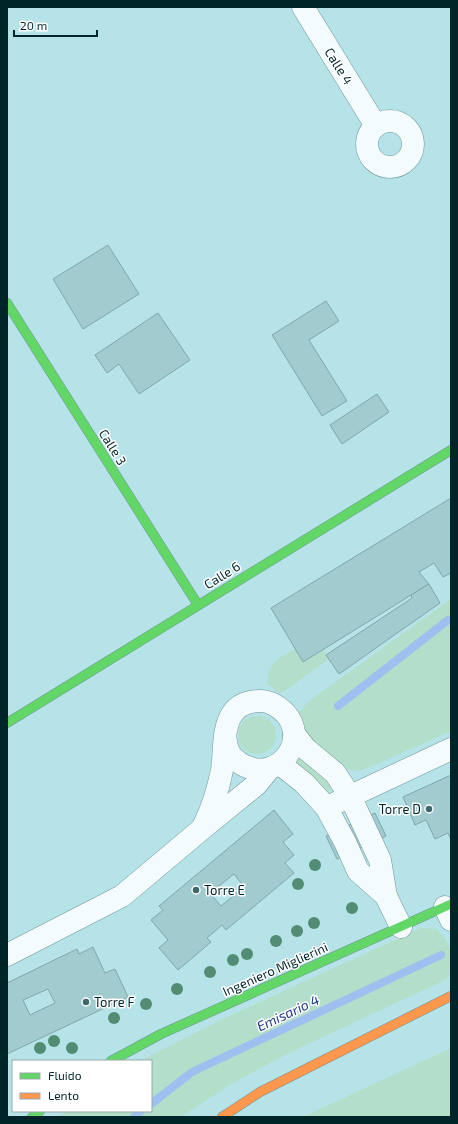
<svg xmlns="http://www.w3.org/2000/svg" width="458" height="1124" font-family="'Exo 2',sans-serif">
<rect width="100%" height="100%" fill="#b6e3e8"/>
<g fill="#b2deca">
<path d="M 451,599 L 451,731 L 361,771 L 346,769 L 298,728 L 299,713 L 308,702 Z"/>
<path d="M 295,649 L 303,662 L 324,650 L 329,659 L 285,691 L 279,693 L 268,684 C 265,665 281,656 295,649 Z"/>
<circle cx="257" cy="735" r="19"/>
<path d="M 296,757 L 312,762 L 331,785 L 330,790 L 326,793 L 322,792 L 292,759 Z"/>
<path d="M 421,928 L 436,929 C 453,945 451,951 451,973 L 443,981 L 287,1054 L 233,1083 L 181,1117 L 58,1117 L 67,1111 L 151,1111 L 151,1061 L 140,1061 L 221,1020 Z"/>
<path d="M 451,1048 L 451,1117 L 303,1117 Z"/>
</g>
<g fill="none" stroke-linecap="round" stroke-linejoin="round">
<g stroke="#9ec0f0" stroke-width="8">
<path d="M 338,706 L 448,620"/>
<path d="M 151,1104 L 192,1072 L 441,955"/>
<path d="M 134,1117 L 141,1111"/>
</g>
</g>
<g fill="#a2cbd0" stroke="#81a6aa" fill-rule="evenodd">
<path d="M 108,245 L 139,294 L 83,329 L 53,279 Z"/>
<path d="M 326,301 L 339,321 L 309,340 L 347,401 L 322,416 L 272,335 Z"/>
<path d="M 158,313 L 190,360 L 139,394 L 119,364 L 107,373 L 95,355 Z"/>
<path d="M 377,394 L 389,412 L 342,444 L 330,425 Z"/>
<path d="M 451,498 L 451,573 L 443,577 L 434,563 L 419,572 L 429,584 L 303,662 L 271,608 Z"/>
<path d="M 429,584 L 440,603 L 339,674 L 326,655 L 412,598 L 411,595 Z"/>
<path d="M 451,775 L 451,840 L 448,833 L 435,839 L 426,820 L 415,825 L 403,797 Z"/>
<path d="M 274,810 L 293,834 L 283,842 L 294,855 L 285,863 L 294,873 L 226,930 L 222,925 L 207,938 L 211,942 L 178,970 L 159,948 L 168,940 L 151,920 L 163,910 L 159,906 ZM 234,874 L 244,887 L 221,906 L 210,893 Z"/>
<path d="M 375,813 L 386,836 L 337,859 L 326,836 Z"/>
<path d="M 93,947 L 105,973 L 115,969 L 128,997 L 7,1054 L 7,983 L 77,949 L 79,954 ZM 48,989 L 55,1003 L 30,1015 L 23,1000 Z"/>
</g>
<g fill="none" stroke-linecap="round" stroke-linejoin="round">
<defs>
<g id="street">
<path d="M 303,7 L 376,126"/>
<circle cx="390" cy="144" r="23"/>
<path d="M 294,734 L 306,749 L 335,773 L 350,796 L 380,860 L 386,896 L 401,927"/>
<path d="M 280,764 L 304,783 L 326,807 L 345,842 L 358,871 L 386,896"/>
<path d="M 336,803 L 451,749"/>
<path d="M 204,825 C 213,807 218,790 222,770 C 226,743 219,703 258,701 C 269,700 278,706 285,713 C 310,740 279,782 245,766 C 239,763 231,757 228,750 C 226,745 226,740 225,735"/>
<path d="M 445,907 L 451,920"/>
<path d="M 7,955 L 122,896 L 203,828 L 257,784 L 269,769"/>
</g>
<g id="fast">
<path d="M 7,303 L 198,605"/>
<path d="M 7,723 L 451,450"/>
<path d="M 111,1061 L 161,1034 L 451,904"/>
<path d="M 32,1117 L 40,1111"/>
</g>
<path id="slow" d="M 222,1117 L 260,1092 L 451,996"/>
</defs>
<use href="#street" stroke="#70969a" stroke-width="23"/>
<use href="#fast" stroke="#70969a" stroke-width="10"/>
<use href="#slow" stroke="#70969a" stroke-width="10"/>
<use href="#street" stroke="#f4fbfc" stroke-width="22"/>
<use href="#fast" stroke="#63d668" stroke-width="9"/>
<use href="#slow" stroke="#ff974d" stroke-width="9"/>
</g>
<g fill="#528d73">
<circle cx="315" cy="865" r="6"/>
<circle cx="298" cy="884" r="6"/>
<circle cx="352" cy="908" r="6"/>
<circle cx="314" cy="923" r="6"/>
<circle cx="297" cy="931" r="6"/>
<circle cx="276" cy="941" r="6"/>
<circle cx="247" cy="954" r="6"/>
<circle cx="233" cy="960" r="6"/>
<circle cx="210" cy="972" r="6"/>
<circle cx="177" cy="989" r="6"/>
<circle cx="146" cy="1004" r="6"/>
<circle cx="114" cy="1018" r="6"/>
<circle cx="54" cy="1041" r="6"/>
<circle cx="40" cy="1048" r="6"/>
<circle cx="72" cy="1048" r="6"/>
</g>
<g fill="#40686c" stroke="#fff" stroke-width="1.5">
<circle cx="429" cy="809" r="4"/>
<circle cx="196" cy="890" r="4"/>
<circle cx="86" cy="1002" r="4"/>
</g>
<g text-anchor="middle" stroke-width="3" stroke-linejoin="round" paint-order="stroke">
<g font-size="13" fill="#002529" stroke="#fff">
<text transform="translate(339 66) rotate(58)" y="5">Calle 4</text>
<text transform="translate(113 447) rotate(58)" y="5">Calle 3</text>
<text transform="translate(222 575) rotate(-32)" y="5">Calle 6</text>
<text transform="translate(275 969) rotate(-24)" y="5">Ingeniero Miglierini</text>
</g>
<g font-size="13" fill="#002529" stroke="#fff" text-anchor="start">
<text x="421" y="814" text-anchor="end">Torre D</text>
<text x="204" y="895">Torre E</text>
<text x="94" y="1007">Torre F</text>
</g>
<g font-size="14" font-style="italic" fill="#223c88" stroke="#fff">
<text transform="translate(288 1013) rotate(-25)" y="5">Emisario 4</text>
</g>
</g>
<rect width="458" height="1124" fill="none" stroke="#002529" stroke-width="16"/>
<rect x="12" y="1060" width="140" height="52" fill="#ffffff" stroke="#99a8a9"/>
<rect x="20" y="1073" width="20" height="6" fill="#63d668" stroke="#99a8a9"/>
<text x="48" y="1080" font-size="12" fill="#002529">Fluido</text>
<rect x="20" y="1093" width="20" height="6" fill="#ff974d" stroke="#99a8a9"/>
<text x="48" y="1100" font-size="12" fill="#002529">Lento</text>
<path d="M14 30v6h83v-6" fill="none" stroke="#002529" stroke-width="2"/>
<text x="20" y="30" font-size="12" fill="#002529" stroke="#ffffff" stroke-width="3" paint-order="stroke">20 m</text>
</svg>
